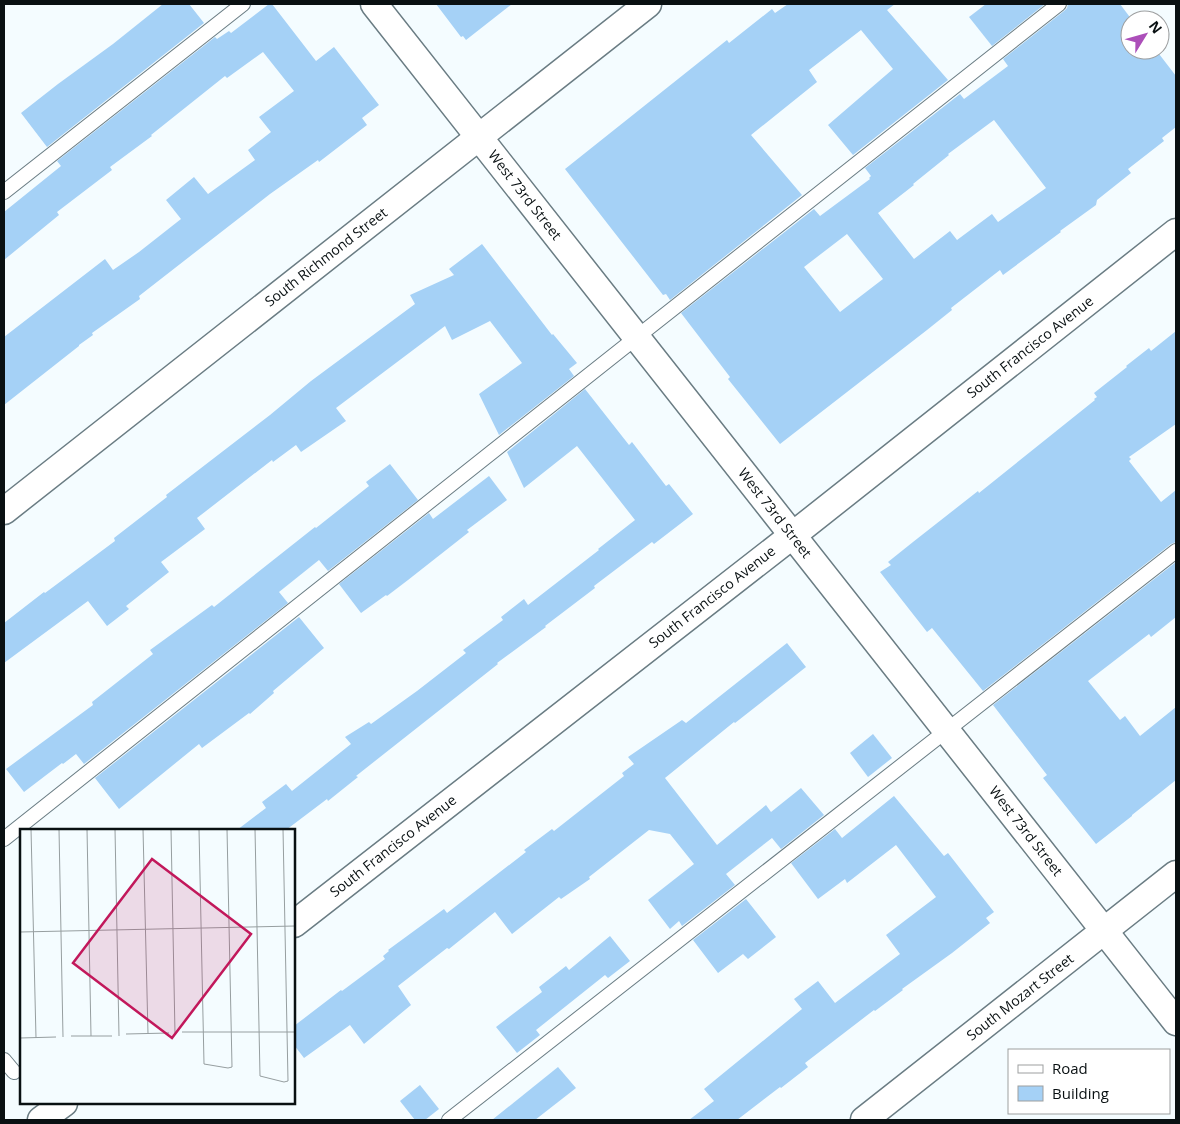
<svg xmlns="http://www.w3.org/2000/svg" width="1180" height="1124" font-family="'Open Sans',sans-serif">
<rect width="100%" height="100%" fill="#f4fcff"/>
<g fill="#a5d1f6" fill-rule="evenodd">
<path d="M 163,4 L 189,4 L 204,23 L 47,147 L 21,113 L 58,84 L 113,44 Z"/>
<path d="M 269,4 L 272,4 L 316,61 L 334,47 L 379,105 L 362,118 L 367,125 L 319,162 L 318,160 L 270,194 L 139,296 L 140,299 L 92,333 L 93,335 L 79,345 L 79,346 L 4,405 L 4,337 L 105,259 L 113,270 L 139,252 L 181,219 L 166,200 L 194,177 L 208,194 L 255,160 L 248,150 L 271,132 L 259,117 L 294,91 L 263,52 L 227,78 L 225,76 L 151,135 L 152,136 L 110,167 L 112,170 L 57,212 L 59,215 L 4,260 L 4,212 L 61,166 L 57,161 L 215,37 L 217,39 L 229,31 L 231,33 Z"/>
<path d="M 436,4 L 512,4 L 466,40 L 463,36 L 461,37 Z"/>
<path d="M 788,4 L 895,4 L 887,10 L 948,80 L 853,155 L 828,125 L 893,69 L 861,30 L 809,70 L 817,82 L 751,135 L 802,195 L 670,300 L 666,294 L 663,295 L 565,169 L 727,40 L 729,43 L 772,9 L 775,13 Z"/>
<path d="M 986,4 L 1045,4 L 992,46 L 969,17 Z"/>
<path d="M 1068,4 L 1120,4 L 1132,20 L 1130,20 L 1130,50 L 1156,50 L 1176,76 L 1176,127 L 1162,138 L 1164,141 L 1128,169 L 1131,173 L 1097,200 L 1096,205 L 1060,231 L 1061,232 L 1003,275 L 1000,270 L 951,308 L 952,310 L 927,330 L 780,444 L 728,379 L 730,377 L 681,313 L 814,209 L 820,216 L 870,179 L 869,178 L 871,176 L 865,168 L 960,94 L 964,99 L 1008,66 L 1003,59 L 1064,11 L 1067,8 ZM 994,120 L 1046,188 L 998,222 L 992,214 L 957,240 L 950,231 L 914,259 L 878,213 L 914,185 L 913,184 L 949,155 L 948,154 ZM 847,234 L 883,279 L 840,312 L 804,267 Z"/>
<path d="M 482,244 L 552,335 L 553,334 L 577,363 L 569,369 L 574,376 L 499,435 L 479,394 L 522,363 L 490,321 L 452,340 L 445,326 L 336,408 L 346,421 L 301,452 L 296,445 L 273,462 L 272,460 L 197,518 L 205,529 L 161,562 L 169,572 L 126,606 L 129,609 L 107,626 L 88,601 L 4,663 L 4,623 L 44,592 L 45,593 L 115,541 L 114,538 L 167,497 L 166,495 L 270,415 L 311,381 L 415,304 L 410,295 L 454,275 L 449,269 Z"/>
<path d="M 1176,331 L 1176,424 L 1129,457 L 1131,459 L 1129,461 L 1161,502 L 1176,490 L 1176,542 L 1171,544 L 983,691 L 932,628 L 927,632 L 880,572 L 891,565 L 888,562 L 913,542 L 978,491 L 979,493 L 1095,400 L 1094,399 L 1097,397 L 1094,393 L 1127,367 L 1126,366 L 1149,348 L 1151,351 Z"/>
<path d="M 585,389 L 629,445 L 632,442 L 666,486 L 669,484 L 693,514 L 654,544 L 652,542 L 594,586 L 595,588 L 545,626 L 546,627 L 497,663 L 498,664 L 356,776 L 358,777 L 328,801 L 327,799 L 286,830 L 237,830 L 266,808 L 262,802 L 286,784 L 292,791 L 351,744 L 345,737 L 369,722 L 371,724 L 417,691 L 466,653 L 463,650 L 503,620 L 501,617 L 524,599 L 528,605 L 599,550 L 598,549 L 635,520 L 577,446 L 524,488 L 507,452 Z"/>
<path d="M 390,464 L 418,500 L 328,571 L 319,560 L 279,592 L 288,603 L 84,764 L 76,754 L 63,764 L 62,763 L 24,792 L 6,769 L 93,705 L 92,702 L 153,654 L 150,650 L 212,605 L 214,607 L 315,527 L 316,528 L 369,486 L 366,482 Z"/>
<path d="M 489,476 L 507,500 L 467,530 L 469,532 L 408,580 L 387,596 L 386,595 L 361,613 L 339,584 L 429,513 L 433,519 Z"/>
<path d="M 1176,562 L 1176,617 L 1151,637 L 1149,634 L 1088,681 L 1120,720 L 1125,716 L 1140,736 L 1176,707 L 1176,780 L 1132,815 L 1132,816 L 1096,844 L 1043,778 L 1047,775 L 993,705 Z"/>
<path d="M 299,617 L 324,648 L 273,691 L 274,693 L 250,714 L 249,713 L 202,748 L 199,744 L 119,809 L 95,778 Z"/>
<path d="M 787,643 L 806,667 L 735,723 L 734,722 L 665,778 L 717,845 L 766,805 L 771,812 L 801,788 L 824,815 L 781,849 L 772,838 L 726,874 L 735,885 L 682,926 L 679,921 L 670,929 L 648,900 L 694,864 L 670,834 L 649,830 L 589,877 L 590,879 L 561,899 L 559,897 L 512,934 L 495,912 L 449,949 L 447,948 L 398,986 L 411,1005 L 364,1044 L 350,1025 L 304,1058 L 294,1045 L 294,1026 L 341,990 L 342,991 L 385,959 L 383,956 L 389,951 L 388,950 L 444,909 L 447,913 L 526,852 L 524,850 L 552,829 L 554,831 L 624,776 L 622,773 L 634,764 L 628,757 L 682,720 L 686,723 Z"/>
<path d="M 873,734 L 892,758 L 868,777 L 850,753 Z"/>
<path d="M 894,796 L 944,856 L 948,853 L 994,912 L 986,918 L 990,923 L 952,953 L 902,989 L 903,990 L 875,1011 L 874,1010 L 805,1063 L 808,1067 L 781,1088 L 780,1087 L 737,1120 L 689,1120 L 714,1101 L 704,1089 L 802,1009 L 794,999 L 818,981 L 835,1003 L 900,954 L 886,935 L 936,897 L 896,845 L 847,883 L 845,879 L 818,899 L 791,863 L 835,829 L 842,838 Z"/>
<path d="M 746,899 L 776,937 L 748,959 L 743,954 L 718,973 L 693,940 Z"/>
<path d="M 610,936 L 630,961 L 608,978 L 605,975 L 536,1030 L 540,1035 L 517,1053 L 496,1027 L 542,992 L 539,987 L 566,966 L 569,970 Z"/>
<path d="M 558,1067 L 576,1088 L 535,1120 L 492,1120 Z"/>
<path d="M 420,1085 L 439,1109 L 425,1120 L 415,1120 L 400,1101 Z"/>
</g>
<g fill="none" stroke-linecap="round" stroke-linejoin="round">
<defs>
<g id="service">
<path d="M 4,192 L 243,4"/>
<path d="M 4,839 L 637,337 L 1059,4"/>
<path d="M 4,1060 L 14,1072"/>
<path d="M 449,1120 L 1176,551"/>
</g>
<g id="minor">
<path d="M 374,4 L 1176,1022"/>
<path d="M 4,511 L 648,4"/>
<path d="M 294,924 L 793,535 L 1176,232"/>
<path d="M 41,1120 L 64,1103"/>
<path d="M 864,1120 L 1176,874"/>
</g>
</defs>
<use href="#service" stroke="#6a7c83" stroke-width="16"/>
<use href="#minor" stroke="#6a7c83" stroke-width="29"/>
<use href="#service" stroke="#fff" stroke-width="14"/>
<use href="#minor" stroke="#fff" stroke-width="26"/>
</g>
<g text-anchor="middle" stroke-width="5" stroke-linejoin="round" paint-order="stroke">
<g font-size="14" fill="#091012" stroke="#fff">
<text transform="translate(525 195) rotate(52)" y="5">West 73rd Street</text>
<text transform="translate(326 257) rotate(-38)" y="5">South Richmond Street</text>
<text transform="translate(1030 347) rotate(-38)" y="5">South Francisco Avenue</text>
<text transform="translate(775 513) rotate(52)" y="5">West 73rd Street</text>
<text transform="translate(712 597) rotate(-38)" y="5">South Francisco Avenue</text>
<text transform="translate(1026 831) rotate(52)" y="5">West 73rd Street</text>
<text transform="translate(393 846) rotate(-38)" y="5">South Francisco Avenue</text>
<text transform="translate(1020 997) rotate(-38)" y="5">South Mozart Street</text>
</g>
</g>
<g transform="translate(20 829)">
<rect width="275" height="275" fill="#f4fcff"/>
<path fill="none" stroke="#969ea0" stroke-width="1" d="M 11,0 L 16,209M 39,0 L 43,208M 67,0 L 71,207M 95,0 L 99,207M 123,0 L 128,205M 151,0 L 155,205M 179,0 L 184,235 L 208,239 L 212,238 L 207,0M 235,0 L 240,247 L 264,253 L 268,252 L 263,0M 0,103 L 275,97M 162,203 L 275,203M 106,205 L 149,204M 51,207 L 92,207M 0,209 L 36,208"/>
<path fill="#c2185b" fill-opacity="0.15" stroke="#c2185b" stroke-width="2.5" d="M 132,30 L 231,105 L 152,209 L 53,134 Z"/>
<rect width="275" height="275" fill="none" stroke="#091012" stroke-width="2.5"/>
</g>
<rect width="1180" height="1124" fill="none" stroke="#091012" stroke-width="10"/>
<rect x="1008" y="1049" width="162" height="65" fill="#ffffff" stroke="#9d9fa0"/>
<rect x="1018" y="1065" width="25" height="8" fill="#ffffff" stroke="#9d9fa0"/>
<text x="1052" y="1074" font-size="15" fill="#091012">Road</text>
<rect x="1018" y="1086" width="25" height="15" fill="#a5d1f6" stroke="#9d9fa0"/>
<text x="1052" y="1099" font-size="15" fill="#091012">Building</text>
<g transform="translate(1145 35) rotate(53)"><circle r="24" fill="#ffffff" stroke="#9d9fa0"/>
<path d="M0-4L9 19L0 12L-9 19Z" fill="#ac4fb9"/>
<text y="-8" font-size="14" font-weight="bold" text-anchor="middle" fill="#091012">N</text>
</g>
</svg>
